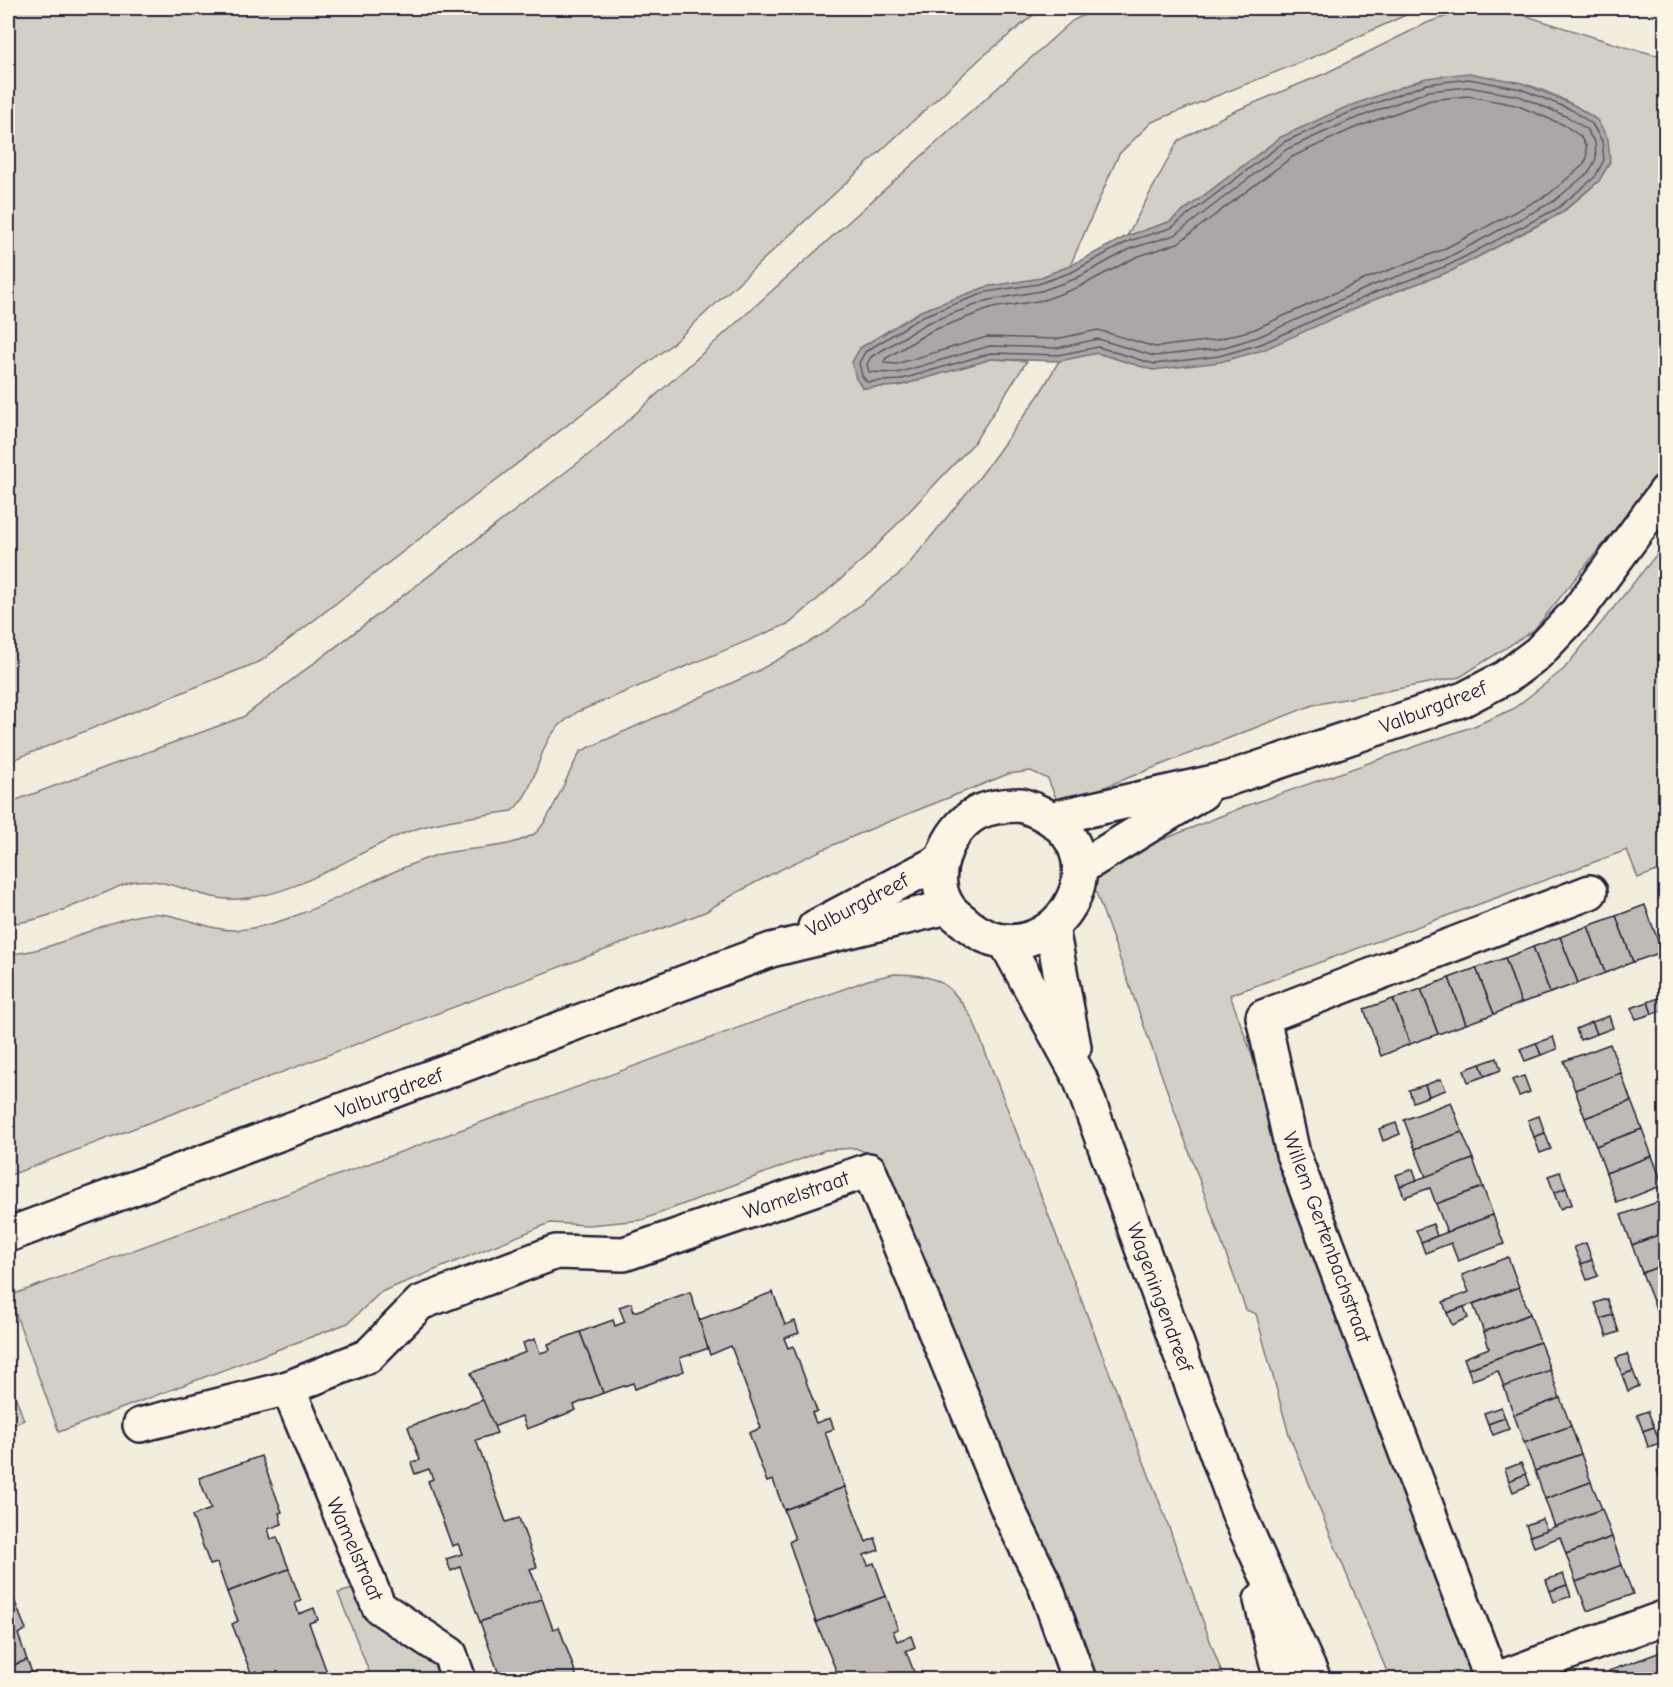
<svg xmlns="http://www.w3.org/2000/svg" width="1673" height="1687" font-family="'Comic Neue',sans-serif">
<rect width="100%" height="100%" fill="#f3edde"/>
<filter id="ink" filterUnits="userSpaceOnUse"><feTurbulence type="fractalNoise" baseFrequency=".0167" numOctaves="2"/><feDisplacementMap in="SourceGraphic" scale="12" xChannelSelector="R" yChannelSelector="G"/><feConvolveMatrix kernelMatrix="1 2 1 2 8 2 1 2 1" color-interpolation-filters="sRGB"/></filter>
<g filter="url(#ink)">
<g fill="#d4cfc6" stroke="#7b7880" stroke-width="1.5">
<path d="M 8,8 L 1042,8 L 981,58 L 671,345 L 261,661 L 8,762 Z"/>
<path d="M 1097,8 L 1421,8 L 1318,55 L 1152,122 L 1119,154 L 1070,266 L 1036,279 L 986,287 L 921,311 L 860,348 L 863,388 L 899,386 L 991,359 L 1027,361 L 973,444 L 865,558 L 790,623 L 577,712 C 571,717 564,721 559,726 C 535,749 540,786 512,811 C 475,817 437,820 402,834 C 347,857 299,895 238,899 C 203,902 172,877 136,881 C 127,882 116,888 107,892 C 79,903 37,924 8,923 L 8,803 L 243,717 L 596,449 L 1072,21 Z"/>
<path d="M 1472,8 L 1504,9 L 1625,47 L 1665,57 L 1665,461 L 1649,487 L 1534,630 L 1460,677 L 1313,705 L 1059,805 L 1048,779 L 1031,771 L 1008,774 C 906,816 799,852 705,912 L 8,1176 L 8,954 C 56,952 99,921 147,914 C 174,910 209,932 237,930 C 302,925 374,874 437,855 C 468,846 505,851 534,834 C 549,825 569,769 581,751 L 756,672 L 825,633 L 904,570 L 982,474 L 1039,395 L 1059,361 L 1097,353 L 1153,370 L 1376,299 L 1451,271 L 1562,213 L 1599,181 L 1597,120 C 1572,103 1541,86 1510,81 L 1281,137 L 1169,222 L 1127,236 L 1178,141 L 1228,114 L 1326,73 L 1429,22 Z"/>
<path d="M 1665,544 L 1665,868 L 1638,878 L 1627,850 L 1230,995 L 1482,1679 L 1390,1679 L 1289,1435 L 1256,1314 L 1246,1310 L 1088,870 L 1243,807 L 1474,726 L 1513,709 L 1564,669 Z"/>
<path d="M 894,974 C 938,974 951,983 973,1020 L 1166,1519 L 1224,1679 L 1095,1679 L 1043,1544 L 1016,1525 L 876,1156 L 855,1148 L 825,1150 L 642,1220 L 589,1225 L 550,1223 L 381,1292 L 348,1323 L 59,1432 L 9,1296 L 868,980 Z"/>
<path d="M 8,1376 L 24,1420 L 8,1427 Z"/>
<path d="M 353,1589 L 366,1618 L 438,1667 L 443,1679 L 372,1679 L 338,1593 Z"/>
</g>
<path fill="#aca7a6" stroke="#75727b" stroke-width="1.5" d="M 1469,73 L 1522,83 L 1574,105 L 1597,120 L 1608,139 L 1610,162 L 1599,181 L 1562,212 L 1451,271 L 1376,299 L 1263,350 L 1220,362 L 1153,370 L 1097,353 L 1059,361 L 991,359 L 899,386 L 863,388 L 856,379 L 852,362 L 860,348 L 921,311 L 986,287 L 1036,279 L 1070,266 L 1127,236 L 1169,222 L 1281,137 L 1344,108 L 1426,78 Z"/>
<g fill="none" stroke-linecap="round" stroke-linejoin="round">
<g stroke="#595766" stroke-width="1.5">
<path d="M 1469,79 L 1521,89 L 1572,110 L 1592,124 L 1602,141 L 1604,160 L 1595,177 L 1558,208 L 1449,265 L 1374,293 L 1261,344 L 1219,356 L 1154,364 L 1098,347 L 1058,355 L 991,353 L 899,380 L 867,382 L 862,376 L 859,363 L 865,352 L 923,316 L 987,292 L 1038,284 L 1072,272 L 1129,241 L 1171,228 L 1284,142 L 1346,114 L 1427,84 Z"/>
<path d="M 1468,87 L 1519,96 L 1568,117 L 1586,129 L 1595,143 L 1596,159 L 1589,172 L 1554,201 L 1445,259 L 1371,286 L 1258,337 L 1218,349 L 1154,356 L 1098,339 L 1057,348 L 990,346 L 897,373 L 869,372 L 867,364 L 871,357 L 927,323 L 989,300 L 1041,291 L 1075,279 L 1132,248 L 1175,235 L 1287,149 L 1349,121 L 1429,91 Z"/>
<path d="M 1468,96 L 1516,105 L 1564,125 L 1580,136 L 1586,146 L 1587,158 L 1582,166 L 1549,194 L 1442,250 L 1368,278 L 1255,329 L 1216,340 L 1155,347 L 1098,330 L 1056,339 L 987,337 L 896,364 L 884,363 L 885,359 L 931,331 L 992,308 L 1044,300 L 1079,287 L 1136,257 L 1178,243 L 1292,157 L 1352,129 L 1431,100 Z"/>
</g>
</g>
<g fill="#bfbab6" stroke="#22223b" stroke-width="1.5">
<path d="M 1645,905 L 1662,952 L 1633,962 L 1616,916 Z"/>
<path d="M 1616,916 L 1633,962 L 1605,973 L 1588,926 Z"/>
<path d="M 1588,926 L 1605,973 L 1578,983 L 1560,937 Z"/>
<path d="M 1560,937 L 1578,983 L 1550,993 L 1533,947 Z"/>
<path d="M 1533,947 L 1550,993 L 1521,1003 L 1505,958 Z"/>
<path d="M 1505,958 L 1521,1003 L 1494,1014 L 1476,968 Z"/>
<path d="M 1476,968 L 1494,1014 L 1466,1024 L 1449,978 Z"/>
<path d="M 1449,978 L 1466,1024 L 1438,1034 L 1421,989 Z"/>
<path d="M 1421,989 L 1438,1034 L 1410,1044 L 1393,999 Z"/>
<path d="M 1664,996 L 1666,1009 L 1652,1014 L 1648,1002 Z"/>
<path d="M 1393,999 L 1410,1044 L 1381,1056 L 1364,1009 Z"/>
<path d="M 1648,1002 L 1652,1014 L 1636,1019 L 1631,1008 Z"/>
<path d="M 1609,1016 L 1613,1028 L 1597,1034 L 1592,1022 Z"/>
<path d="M 1592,1022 L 1597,1034 L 1580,1040 L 1576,1029 Z"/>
<path d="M 1553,1037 L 1557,1049 L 1541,1055 L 1536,1043 Z"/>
<path d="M 1536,1043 L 1541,1055 L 1525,1061 L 1520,1049 Z"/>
<path d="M 1610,1044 L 1621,1073 L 1575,1090 L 1564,1061 Z"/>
<path d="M 1497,1058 L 1501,1070 L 1485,1076 L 1480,1064 Z"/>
<path d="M 1480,1064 L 1485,1076 L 1468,1082 L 1464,1070 Z"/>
<path d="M 1621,1073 L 1631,1101 L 1585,1118 L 1575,1090 Z"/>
<path d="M 1524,1076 L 1530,1092 L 1519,1096 L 1512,1080 Z"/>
<path d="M 1441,1079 L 1446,1090 L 1429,1096 L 1425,1085 Z"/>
<path d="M 1425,1085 L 1429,1096 L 1413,1102 L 1409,1090 Z"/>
<path d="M 1631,1101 L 1642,1129 L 1596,1146 L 1585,1118 Z"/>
<path d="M 1451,1102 L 1462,1132 L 1415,1149 L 1404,1120 Z"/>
<path d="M 1539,1116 L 1545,1133 L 1534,1137 L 1528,1120 Z"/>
<path d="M 1396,1123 L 1400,1134 L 1383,1141 L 1379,1129 Z"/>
<path d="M 1642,1129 L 1652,1156 L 1606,1173 L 1596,1146 Z"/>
<path d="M 1462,1132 L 1473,1159 L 1426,1177 L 1415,1149 Z"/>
<path d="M 1545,1133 L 1551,1149 L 1540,1153 L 1534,1137 Z"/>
<path d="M 1652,1156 L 1663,1185 L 1617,1203 L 1606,1173 Z"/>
<path d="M 1473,1159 L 1483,1187 L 1436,1204 L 1430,1188 L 1404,1197 L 1400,1186 Z"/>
<path d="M 1413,1169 L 1417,1180 L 1400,1186 L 1396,1175 Z"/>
<path d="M 1560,1172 L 1566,1188 L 1554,1193 L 1548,1176 Z"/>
<path d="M 1483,1187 L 1493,1215 L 1447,1232 L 1436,1204 Z"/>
<path d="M 1566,1188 L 1572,1204 L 1560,1209 L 1554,1193 Z"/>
<path d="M 1666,1199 L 1666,1232 L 1632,1245 L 1621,1215 Z"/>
<path d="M 1493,1215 L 1504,1244 L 1458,1261 L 1451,1243 L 1425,1253 L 1421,1242 Z"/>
<path d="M 1433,1224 L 1437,1236 L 1421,1242 L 1416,1230 Z"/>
<path d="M 1666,1232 L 1666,1264 L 1642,1273 L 1632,1245 Z"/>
<path d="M 1586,1243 L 1592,1260 L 1581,1264 L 1574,1247 Z"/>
<path d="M 1508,1257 L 1519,1287 L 1447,1313 L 1443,1302 L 1469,1292 L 1462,1275 Z"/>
<path d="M 1592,1260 L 1598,1276 L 1587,1280 L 1581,1264 Z"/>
<path d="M 1666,1264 L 1666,1296 L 1653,1301 L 1642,1273 Z"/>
<path d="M 1519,1287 L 1530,1314 L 1484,1332 L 1473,1304 Z"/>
<path d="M 690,1292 L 709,1348 L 680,1358 L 684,1371 L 635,1389 L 633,1383 L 603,1393 L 580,1332 L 613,1320 L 615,1326 L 625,1322 L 619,1307 L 631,1303 L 634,1312 Z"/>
<path d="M 773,1292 L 785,1325 L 795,1321 L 799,1333 L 784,1338 L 788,1348 L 793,1346 L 817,1411 L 812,1413 L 816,1423 L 830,1418 L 834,1429 L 825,1432 L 845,1487 L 784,1510 L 773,1480 L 767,1482 L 749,1433 L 761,1428 L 731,1346 L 710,1355 L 699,1320 Z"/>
<path d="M 1666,1296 L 1666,1327 L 1663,1328 L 1653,1301 Z"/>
<path d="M 1607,1299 L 1613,1315 L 1601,1319 L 1595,1303 Z"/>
<path d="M 1464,1307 L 1468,1318 L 1452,1325 L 1447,1313 Z"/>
<path d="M 1530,1314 L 1540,1342 L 1468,1369 L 1464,1358 L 1489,1348 L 1484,1332 Z"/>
<path d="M 1613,1315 L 1619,1332 L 1607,1336 L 1601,1319 Z"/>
<path d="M 580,1332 L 603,1393 L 574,1405 L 576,1410 L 527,1429 L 522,1416 L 493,1427 L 471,1373 L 526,1352 L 523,1343 L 535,1339 L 540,1353 L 550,1350 L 548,1344 Z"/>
<path d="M 1540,1342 L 1550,1370 L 1504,1387 L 1498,1371 L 1472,1380 L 1468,1369 Z"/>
<path d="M 1627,1354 L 1633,1371 L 1622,1375 L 1616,1358 Z"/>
<path d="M 1550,1370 L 1560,1398 L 1514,1415 L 1504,1387 Z"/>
<path d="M 1633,1371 L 1639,1386 L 1628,1391 L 1622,1375 Z"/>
<path d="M 1560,1398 L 1571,1426 L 1524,1443 L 1514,1415 Z"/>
<path d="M 483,1400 L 497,1433 L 476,1440 L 506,1522 L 519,1518 L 537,1567 L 530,1569 L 542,1599 L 480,1622 L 460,1567 L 451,1571 L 446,1559 L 462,1554 L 458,1544 L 452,1546 L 428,1481 L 433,1479 L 429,1469 L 415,1474 L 411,1463 L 420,1460 L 408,1427 Z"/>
<path d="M 1501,1407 L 1505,1418 L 1488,1424 L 1484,1413 Z"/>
<path d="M 1648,1411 L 1654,1427 L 1643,1431 L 1637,1415 Z"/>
<path d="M 1505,1418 L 1509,1429 L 1493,1435 L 1488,1424 Z"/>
<path d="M 1571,1426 L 1581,1454 L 1535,1471 L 1524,1443 Z"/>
<path d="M 1654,1427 L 1660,1443 L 1648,1447 L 1643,1431 Z"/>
<path d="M 1581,1454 L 1591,1482 L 1545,1499 L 1535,1471 Z"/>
<path d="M 261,1456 L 282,1512 L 279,1513 L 282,1524 L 268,1529 L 271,1539 L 277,1537 L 289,1569 L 227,1592 L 217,1563 L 210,1565 L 192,1516 L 211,1509 L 199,1478 Z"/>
<path d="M 1521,1463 L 1526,1474 L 1509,1481 L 1505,1469 Z"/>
<path d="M 1666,1467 L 1666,1485 L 1663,1486 L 1657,1470 Z"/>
<path d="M 1526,1474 L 1530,1485 L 1513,1492 L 1509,1481 Z"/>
<path d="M 1591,1482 L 1602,1509 L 1555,1527 L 1545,1499 Z"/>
<path d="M 845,1487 L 866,1542 L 875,1538 L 879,1550 L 864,1555 L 868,1565 L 874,1563 L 886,1596 L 816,1622 L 789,1542 L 795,1539 L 784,1510 Z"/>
<path d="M 1602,1509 L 1612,1537 L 1566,1554 L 1560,1537 L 1534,1547 L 1530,1536 Z"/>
<path d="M 1542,1519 L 1547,1530 L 1530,1536 L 1526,1525 Z"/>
<path d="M 1612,1537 L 1622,1565 L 1576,1582 L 1566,1554 Z"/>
<path d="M 1622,1565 L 1633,1594 L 1587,1611 L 1576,1582 Z"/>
<path d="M 289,1569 L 301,1601 L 295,1603 L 299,1614 L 314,1608 L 318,1620 L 309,1623 L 329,1678 L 325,1680 L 260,1680 L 257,1671 L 251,1673 L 232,1624 L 238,1621 L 227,1592 Z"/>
<path d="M 1563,1574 L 1567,1585 L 1550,1591 L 1546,1580 Z"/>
<path d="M 1567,1585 L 1571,1596 L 1554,1602 L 1550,1591 Z"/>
<path d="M 886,1596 L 898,1629 L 893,1631 L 897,1641 L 911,1636 L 915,1647 L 906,1651 L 917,1680 L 840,1680 L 816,1622 Z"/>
<path d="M 13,1597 L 26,1630 L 18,1634 L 27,1660 L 8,1667 L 8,1599 Z"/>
<path d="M 542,1599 L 553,1629 L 559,1627 L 578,1680 L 492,1680 L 500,1677 L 480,1622 Z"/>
<path d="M 1661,1652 L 1666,1663 L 1666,1680 L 1611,1678 L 1609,1671 Z"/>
<path d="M 27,1660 L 35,1680 L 8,1680 L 8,1667 Z"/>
</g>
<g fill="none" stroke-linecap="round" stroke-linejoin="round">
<defs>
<g id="minor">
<path d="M 1053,818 L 1227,779 L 1464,699 L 1506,677 L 1538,653 L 1577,612 L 1666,491"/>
<path d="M 1080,868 L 1202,793"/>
<path d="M 288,1388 L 379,1607 L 450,1654 L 459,1680"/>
<path d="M 140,1425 L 288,1388 L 368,1356 L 420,1303 L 556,1252 L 624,1254 L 869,1170 L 1010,1514 L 1045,1585 L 1079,1680"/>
<path d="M 1492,1680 L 1293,1154 L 1263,1017 L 1590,892"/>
<path d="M 1494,1680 L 1666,1617"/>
</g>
<g id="tertiary">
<path d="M 1021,805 C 1143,843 1049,989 969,926 C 963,920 954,915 949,908 C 927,878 947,829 977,813 C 991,806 1006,805 1021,805 Z"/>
<path d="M 815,927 L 942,860"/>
<path d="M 1052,928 L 1074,1047"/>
<path d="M 1005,941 L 1080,1078 L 1240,1517 L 1314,1680"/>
<path d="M 8,1235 L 771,950 L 948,907"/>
<path d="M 1261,1600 L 1281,1680"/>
</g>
</defs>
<use href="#minor" stroke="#22223b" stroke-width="38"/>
<use href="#tertiary" stroke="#22223b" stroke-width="38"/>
<use href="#minor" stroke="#fcf5e5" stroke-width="33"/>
<use href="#tertiary" stroke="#fcf5e5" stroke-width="33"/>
</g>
</g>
<g text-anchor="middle" stroke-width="6" stroke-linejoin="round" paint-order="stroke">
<g font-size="21" fill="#22223b" stroke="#fcf5e5">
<text transform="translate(1433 707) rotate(-21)" y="7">Valburgdreef</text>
<text transform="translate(857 905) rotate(-28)" y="7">Valburgdreef</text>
<text transform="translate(389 1093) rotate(-20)" y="7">Valburgdreef</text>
<text transform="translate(796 1195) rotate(-19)" y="7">Wamelstraat</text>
<text transform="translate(1327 1237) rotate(70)" y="7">Willem Gertenbachstraat</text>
<text transform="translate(1160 1297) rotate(70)" y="7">Wageningendreef</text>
<text transform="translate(355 1549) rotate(66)" y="7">Wamelstraat</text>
</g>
</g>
<rect width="1673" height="1687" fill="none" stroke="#fcf5e5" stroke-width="30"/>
<rect x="15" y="15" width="1643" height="1657" fill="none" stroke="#22223b" stroke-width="2" filter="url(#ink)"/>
</svg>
